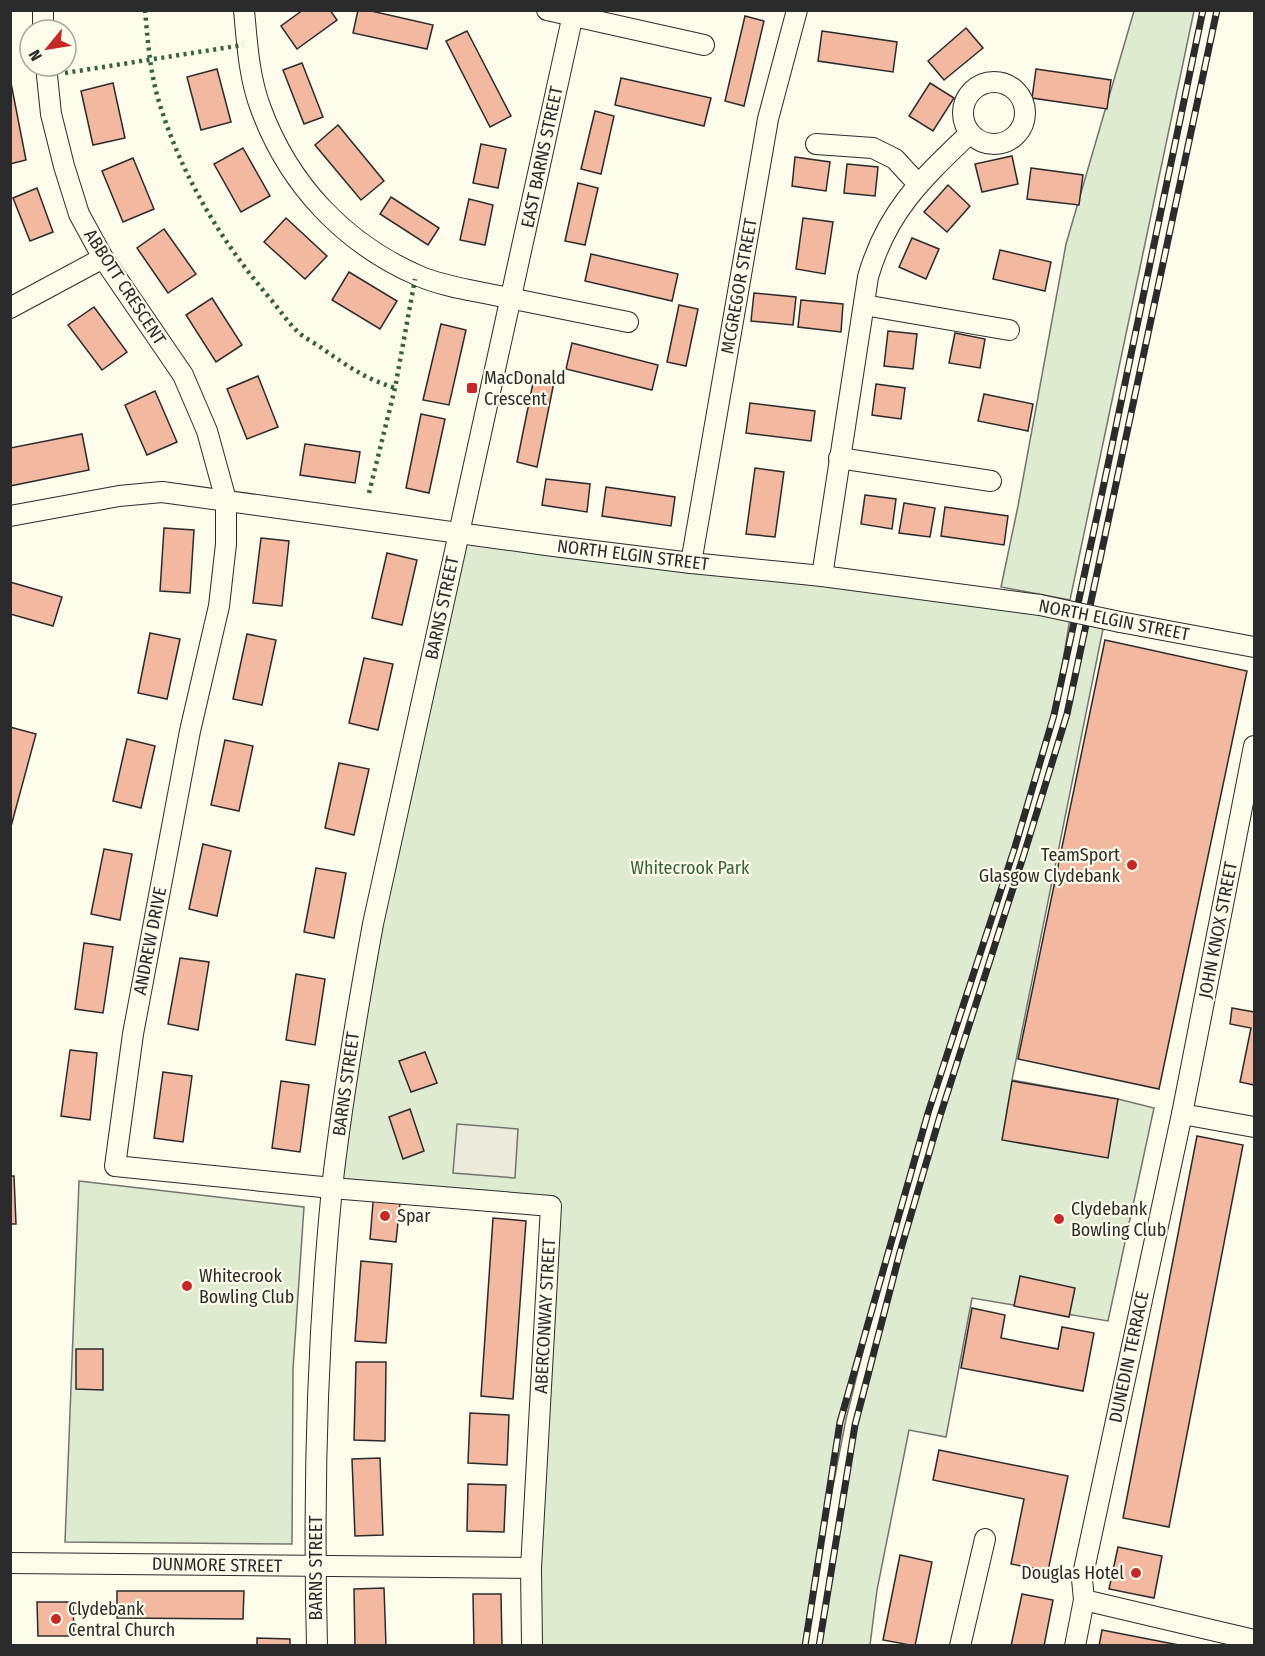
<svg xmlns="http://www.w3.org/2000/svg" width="1265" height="1656" font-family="'Fira Sans Condensed',sans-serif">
<rect width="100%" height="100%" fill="#fdfbea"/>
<g fill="#deebd1" stroke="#74746e" stroke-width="1.5">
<path d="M 1134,11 L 1194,11 L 1070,600 L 1001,587 L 1018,506 L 1066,244 Z"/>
<path d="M 459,533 L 1071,612 L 1054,715 L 1015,847 L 928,1113 L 889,1247 L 846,1419 L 813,1590 L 805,1645 L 532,1645 L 551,1206 L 332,1188 L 348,1064 Z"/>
<path d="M 1087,615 L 1105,619 L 1012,1080 L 1118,1099 L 1154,1108 L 1108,1321 L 972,1298 L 946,1437 L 909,1430 L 877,1590 L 870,1645 L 819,1646 L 855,1425 L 900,1252 L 940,1116 L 1025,851 L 1067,715 Z"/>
<path d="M 79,1181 L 304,1207 L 293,1369 L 292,1544 L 65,1542 Z"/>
</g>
<path fill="#eceadb" stroke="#74746e" stroke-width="1.5" d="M 457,1124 L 518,1129 L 515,1178 L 453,1173 Z"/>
<g fill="#f2b8a0" stroke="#2b2b2b" stroke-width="1.5">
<path d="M 303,10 L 330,10 L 337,20 L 297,49 L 281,26 Z"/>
<path d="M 358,10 L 367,10 L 433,25 L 427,49 L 353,33 Z"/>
<path d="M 745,16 L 764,21 L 744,106 L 725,101 Z"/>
<path d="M 966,28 L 983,48 L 944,80 L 928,61 Z"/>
<path d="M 467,31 L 511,116 L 490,127 L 446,41 Z"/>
<path d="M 822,31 L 897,42 L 893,72 L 818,61 Z"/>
<path d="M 302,63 L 323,117 L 304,124 L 283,70 Z"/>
<path d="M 217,69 L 231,122 L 201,130 L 187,77 Z"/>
<path d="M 1036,69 L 1111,80 L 1107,109 L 1032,98 Z"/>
<path d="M 621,78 L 711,98 L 704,126 L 615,105 Z"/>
<path d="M 11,83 L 26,160 L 10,164 L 10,83 Z"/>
<path d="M 113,83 L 125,138 L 93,145 L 81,91 Z"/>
<path d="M 930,83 L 954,98 L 933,131 L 909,116 Z"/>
<path d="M 595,111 L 614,116 L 601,174 L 581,169 Z"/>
<path d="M 338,125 L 384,181 L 361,200 L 315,145 Z"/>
<path d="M 481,144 L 506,149 L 498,188 L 473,183 Z"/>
<path d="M 243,148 L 270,196 L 241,212 L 214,164 Z"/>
<path d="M 1012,156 L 1018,184 L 982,192 L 975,164 Z"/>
<path d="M 795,157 L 830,162 L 826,191 L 792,186 Z"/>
<path d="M 133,158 L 154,209 L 123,222 L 102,171 Z"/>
<path d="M 847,164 L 878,167 L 875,196 L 844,193 Z"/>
<path d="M 1031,168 L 1083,175 L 1079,205 L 1027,199 Z"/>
<path d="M 578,183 L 598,188 L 585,245 L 565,241 Z"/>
<path d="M 948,185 L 970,206 L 947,232 L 924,212 Z"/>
<path d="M 37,188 L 53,232 L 30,241 L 13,198 Z"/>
<path d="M 391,197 L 439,228 L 428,245 L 380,214 Z"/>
<path d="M 469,199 L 493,205 L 485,245 L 460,240 Z"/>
<path d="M 286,218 L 327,256 L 305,279 L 264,242 Z"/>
<path d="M 803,218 L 833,222 L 825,274 L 796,269 Z"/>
<path d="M 164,229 L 196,274 L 168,293 L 137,248 Z"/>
<path d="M 912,238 L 939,249 L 926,279 L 899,267 Z"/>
<path d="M 1000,250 L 1051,262 L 1045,291 L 993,279 Z"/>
<path d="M 591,254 L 678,274 L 672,301 L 585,281 Z"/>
<path d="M 349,272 L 397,301 L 380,329 L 332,300 Z"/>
<path d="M 754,293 L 796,297 L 793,325 L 751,321 Z"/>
<path d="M 212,298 L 242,345 L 216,362 L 186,315 Z"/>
<path d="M 801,300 L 843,304 L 841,332 L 798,327 Z"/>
<path d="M 679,305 L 698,309 L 686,366 L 667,362 Z"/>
<path d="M 94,307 L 127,352 L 102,370 L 68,325 Z"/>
<path d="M 441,324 L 466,330 L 449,405 L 423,400 Z"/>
<path d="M 888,331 L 917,334 L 913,369 L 884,366 Z"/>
<path d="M 955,333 L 985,339 L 980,368 L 949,363 Z"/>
<path d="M 572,343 L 658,365 L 652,390 L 566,369 Z"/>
<path d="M 258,376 L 278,427 L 247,439 L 227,389 Z"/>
<path d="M 534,378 L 554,382 L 537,467 L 517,462 Z"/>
<path d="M 876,384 L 905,388 L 901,419 L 872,415 Z"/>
<path d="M 155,391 L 177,442 L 147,455 L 125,405 Z"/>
<path d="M 984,394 L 1033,404 L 1028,431 L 978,421 Z"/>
<path d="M 750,403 L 815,411 L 811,441 L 746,433 Z"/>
<path d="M 421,414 L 445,419 L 429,493 L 406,488 Z"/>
<path d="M 82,434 L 89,470 L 10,486 L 10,448 Z"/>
<path d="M 305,444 L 360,452 L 355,483 L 300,475 Z"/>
<path d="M 755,468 L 784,472 L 775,537 L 746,534 Z"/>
<path d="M 546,479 L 590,484 L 587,512 L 542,505 Z"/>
<path d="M 606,487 L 675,497 L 671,526 L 602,516 Z"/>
<path d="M 865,495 L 896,499 L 892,529 L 861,524 Z"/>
<path d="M 904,503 L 935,508 L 930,537 L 899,533 Z"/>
<path d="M 945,507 L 1008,516 L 1004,545 L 941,536 Z"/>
<path d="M 164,528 L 194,530 L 190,593 L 160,591 Z"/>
<path d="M 261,538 L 289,541 L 282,606 L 253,603 Z"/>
<path d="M 387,553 L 417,560 L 402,625 L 372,618 Z"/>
<path d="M 10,582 L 62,597 L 53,626 L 10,614 Z"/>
<path d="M 150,633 L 180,639 L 167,699 L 138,693 Z"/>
<path d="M 247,634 L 276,640 L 262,705 L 233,699 Z"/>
<path d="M 1105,640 L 1247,671 L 1159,1089 L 1018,1059 Z"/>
<path d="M 364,658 L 393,664 L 378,730 L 349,723 Z"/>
<path d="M 10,727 L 36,734 L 10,830 Z"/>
<path d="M 127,739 L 155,746 L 141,808 L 113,801 Z"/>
<path d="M 225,740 L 253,746 L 239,811 L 211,805 Z"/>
<path d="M 339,763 L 369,769 L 354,835 L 325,828 Z"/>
<path d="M 203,844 L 231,851 L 217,916 L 189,909 Z"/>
<path d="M 104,849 L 132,854 L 120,920 L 91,914 Z"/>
<path d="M 316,868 L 346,873 L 334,938 L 304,932 Z"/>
<path d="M 84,943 L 113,947 L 103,1013 L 75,1009 Z"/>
<path d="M 180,958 L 209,962 L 198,1030 L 168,1024 Z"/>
<path d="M 296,974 L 325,979 L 315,1045 L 286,1040 Z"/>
<path d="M 1232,1008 L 1254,1012 L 1254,1085 L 1240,1082 L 1251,1028 L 1230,1024 Z"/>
<path d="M 70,1050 L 97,1053 L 90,1120 L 61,1116 Z"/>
<path d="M 425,1052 L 437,1083 L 411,1092 L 399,1061 Z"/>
<path d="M 163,1072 L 192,1076 L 183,1142 L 154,1138 Z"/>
<path d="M 281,1081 L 309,1085 L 300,1152 L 272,1148 Z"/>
<path d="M 1012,1081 L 1118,1099 L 1108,1158 L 1002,1140 Z"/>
<path d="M 410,1109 L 424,1151 L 403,1159 L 389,1117 Z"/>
<path d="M 1197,1136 L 1243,1145 L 1169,1527 L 1123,1518 Z"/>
<path d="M 10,1176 L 14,1176 L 16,1224 L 10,1224 Z"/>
<path d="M 374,1191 L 401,1193 L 396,1242 L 370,1239 Z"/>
<path d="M 493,1218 L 526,1221 L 513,1399 L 481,1396 Z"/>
<path d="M 361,1261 L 392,1264 L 386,1343 L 355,1341 Z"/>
<path d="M 1020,1276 L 1075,1288 L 1069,1317 L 1014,1306 Z"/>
<path d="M 972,1308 L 1005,1315 L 1001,1338 L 1058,1349 L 1062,1327 L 1094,1333 L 1083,1391 L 961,1368 Z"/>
<path d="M 76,1349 L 103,1349 L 103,1390 L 76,1389 Z"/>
<path d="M 356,1362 L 386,1362 L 385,1441 L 354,1440 Z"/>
<path d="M 470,1413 L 509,1415 L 507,1465 L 468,1463 Z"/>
<path d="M 939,1450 L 1068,1476 L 1048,1571 L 1011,1564 L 1024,1499 L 933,1480 Z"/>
<path d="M 380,1458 L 383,1535 L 355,1536 L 352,1459 Z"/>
<path d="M 468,1484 L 506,1485 L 504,1532 L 467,1531 Z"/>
<path d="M 1118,1547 L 1162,1556 L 1154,1598 L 1109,1589 Z"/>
<path d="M 900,1555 L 932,1562 L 915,1646 L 883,1640 Z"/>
<path d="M 384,1588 L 386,1646 L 355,1646 L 354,1589 Z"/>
<path d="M 117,1591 L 244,1591 L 243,1619 L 117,1618 Z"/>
<path d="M 473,1594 L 501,1594 L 502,1646 L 474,1646 Z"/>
<path d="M 1022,1594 L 1053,1600 L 1044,1646 L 1011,1646 Z"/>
<path d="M 37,1602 L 73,1602 L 74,1636 L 38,1636 Z"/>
<path d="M 1102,1630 L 1184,1646 L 1099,1646 Z"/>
<path d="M 257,1638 L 290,1639 L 290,1646 L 257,1646 Z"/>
</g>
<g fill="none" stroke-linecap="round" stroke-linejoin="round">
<defs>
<g id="minor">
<path d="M 43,10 L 43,30"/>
<path d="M 244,10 C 247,43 249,78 261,109 C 289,185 345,244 419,276 C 442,286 470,290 494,295 C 539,304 583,313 628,322"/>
<path d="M 547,10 L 704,45"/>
<path d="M 46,66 L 51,114 L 64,166 L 79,214 L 103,258 L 183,375 L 207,431 L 226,500 L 226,544 L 219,606 L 190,731 L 133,1034 L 115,1166 L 332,1188 L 551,1206 L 531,1568 L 532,1646"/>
<circle cx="994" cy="113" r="31"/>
<path d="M 816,144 L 873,148 L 895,159 L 918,184"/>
<path d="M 864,305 L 1009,330"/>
<path d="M 10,308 L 103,258"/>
<path d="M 839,458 L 991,481"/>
<path d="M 10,516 L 119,496 L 162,492 L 546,545 L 691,563 L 822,576 L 1040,605"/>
<path d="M 691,563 L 768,119 L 797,10"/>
<path d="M 822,576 L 868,277 C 887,211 922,179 970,133"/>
<path d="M 1120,622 L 1254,647"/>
<path d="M 1182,1114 L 1254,1127"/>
<path d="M 10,1563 L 531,1568"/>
<path d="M 1084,1600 L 1254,1640"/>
<path d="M 317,1646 C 313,1493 317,1340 332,1188 C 342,1099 357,1012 373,924 L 574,10"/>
<path d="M 960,1646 L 985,1539"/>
<path d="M 1075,1646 L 1084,1600 L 1082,1579 L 1182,1114 L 1254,746"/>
</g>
</defs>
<use href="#minor" stroke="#2b2b2b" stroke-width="22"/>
<use href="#minor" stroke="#fdfbea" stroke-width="20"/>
<defs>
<g id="rail">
<path d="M 805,1646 L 840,1422 L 928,1113 L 1015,847 L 1054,715 L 1105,479 L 1203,10"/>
<path d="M 819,1646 L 855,1425 L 900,1252 L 940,1116 L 1025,851 L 1067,714 L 1217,10"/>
</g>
</defs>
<use href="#rail" stroke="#2b2b2b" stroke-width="7"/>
<use href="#rail" stroke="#fdfbea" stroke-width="4.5" stroke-dasharray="14" stroke-linecap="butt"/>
<defs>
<path id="minor-bridge" d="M 1040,605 L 1120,622"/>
</defs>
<use href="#minor-bridge" stroke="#2b2b2b" stroke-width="22" stroke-linecap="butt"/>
<use href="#minor-bridge" stroke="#fdfbea" stroke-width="20"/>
<g stroke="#34623c" stroke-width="4.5" stroke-dasharray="3 4.5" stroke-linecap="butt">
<path d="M 145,10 C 148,43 150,74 160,105 C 183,179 223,244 273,302 C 281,312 288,322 297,331 C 304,338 315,343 323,349 C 349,367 364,378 395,388"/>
<path d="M 65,73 L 243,45"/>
<path d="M 369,493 L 395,388 L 415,279"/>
</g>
</g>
<g fill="#c62828" stroke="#fdfbea" stroke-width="2">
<rect x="466" y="382" width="12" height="12" rx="3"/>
<circle cx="1132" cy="865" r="6"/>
<circle cx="385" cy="1216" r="6"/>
<circle cx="1059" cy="1219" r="6"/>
<circle cx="187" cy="1286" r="6"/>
<circle cx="1136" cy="1573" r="6"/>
<circle cx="56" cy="1619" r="6"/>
</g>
<g text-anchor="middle" stroke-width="4.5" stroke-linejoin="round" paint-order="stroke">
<g font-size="18" fill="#2b2b2b" stroke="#fdfbea">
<text transform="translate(542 157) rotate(-78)" y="6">EAST BARNS STREET</text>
<text transform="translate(739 286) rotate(-80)" y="6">MCGREGOR STREET</text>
<text transform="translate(125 287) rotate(57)" y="6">ABBOTT CRESCENT</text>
<text transform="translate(633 555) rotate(7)" y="6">NORTH ELGIN STREET</text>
<text transform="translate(442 608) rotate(-78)" y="6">BARNS STREET</text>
<text transform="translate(1114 620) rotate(11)" y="6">NORTH ELGIN STREET</text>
<text transform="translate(1218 930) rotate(-79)" y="6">JOHN KNOX STREET</text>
<text transform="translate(150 941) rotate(-79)" y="6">ANDREW DRIVE</text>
<text transform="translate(346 1084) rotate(-82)" y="6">BARNS STREET</text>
<text transform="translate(545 1316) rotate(-87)" y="6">ABERCONWAY STREET</text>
<text transform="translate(1129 1357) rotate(-78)" y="6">DUNEDIN TERRACE</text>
<text transform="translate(217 1565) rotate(1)" y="6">DUNMORE STREET</text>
<text transform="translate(316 1568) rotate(-90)" y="6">BARNS STREET</text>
</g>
<g font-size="18" fill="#2b2b2b" stroke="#fdfbea" text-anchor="start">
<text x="484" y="384">MacDonald<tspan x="484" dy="21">Crescent</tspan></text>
<text x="1120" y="861" text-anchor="end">TeamSport<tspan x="1120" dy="21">Glasgow Clydebank</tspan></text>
<text x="1071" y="1215">Clydebank<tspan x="1071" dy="21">Bowling Club</tspan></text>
<text x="397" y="1222">Spar</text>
<text x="199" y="1282">Whitecrook<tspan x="199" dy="21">Bowling Club</tspan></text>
<text x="1124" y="1579" text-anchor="end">Douglas Hotel</text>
<text x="68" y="1615">Clydebank<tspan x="68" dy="21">Central Church</tspan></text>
</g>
<g font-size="18" fill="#34623c" stroke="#fdfbea">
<text x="690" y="874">Whitecrook Park</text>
</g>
</g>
<rect width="1265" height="1656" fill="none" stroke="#2b2b2b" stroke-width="24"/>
<g transform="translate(48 48) rotate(240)"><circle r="28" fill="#fdfbea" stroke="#a9a89e" stroke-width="1.5"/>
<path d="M0-4.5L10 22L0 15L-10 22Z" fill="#c62828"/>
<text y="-9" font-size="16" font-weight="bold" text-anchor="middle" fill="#2b2b2b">N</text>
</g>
</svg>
